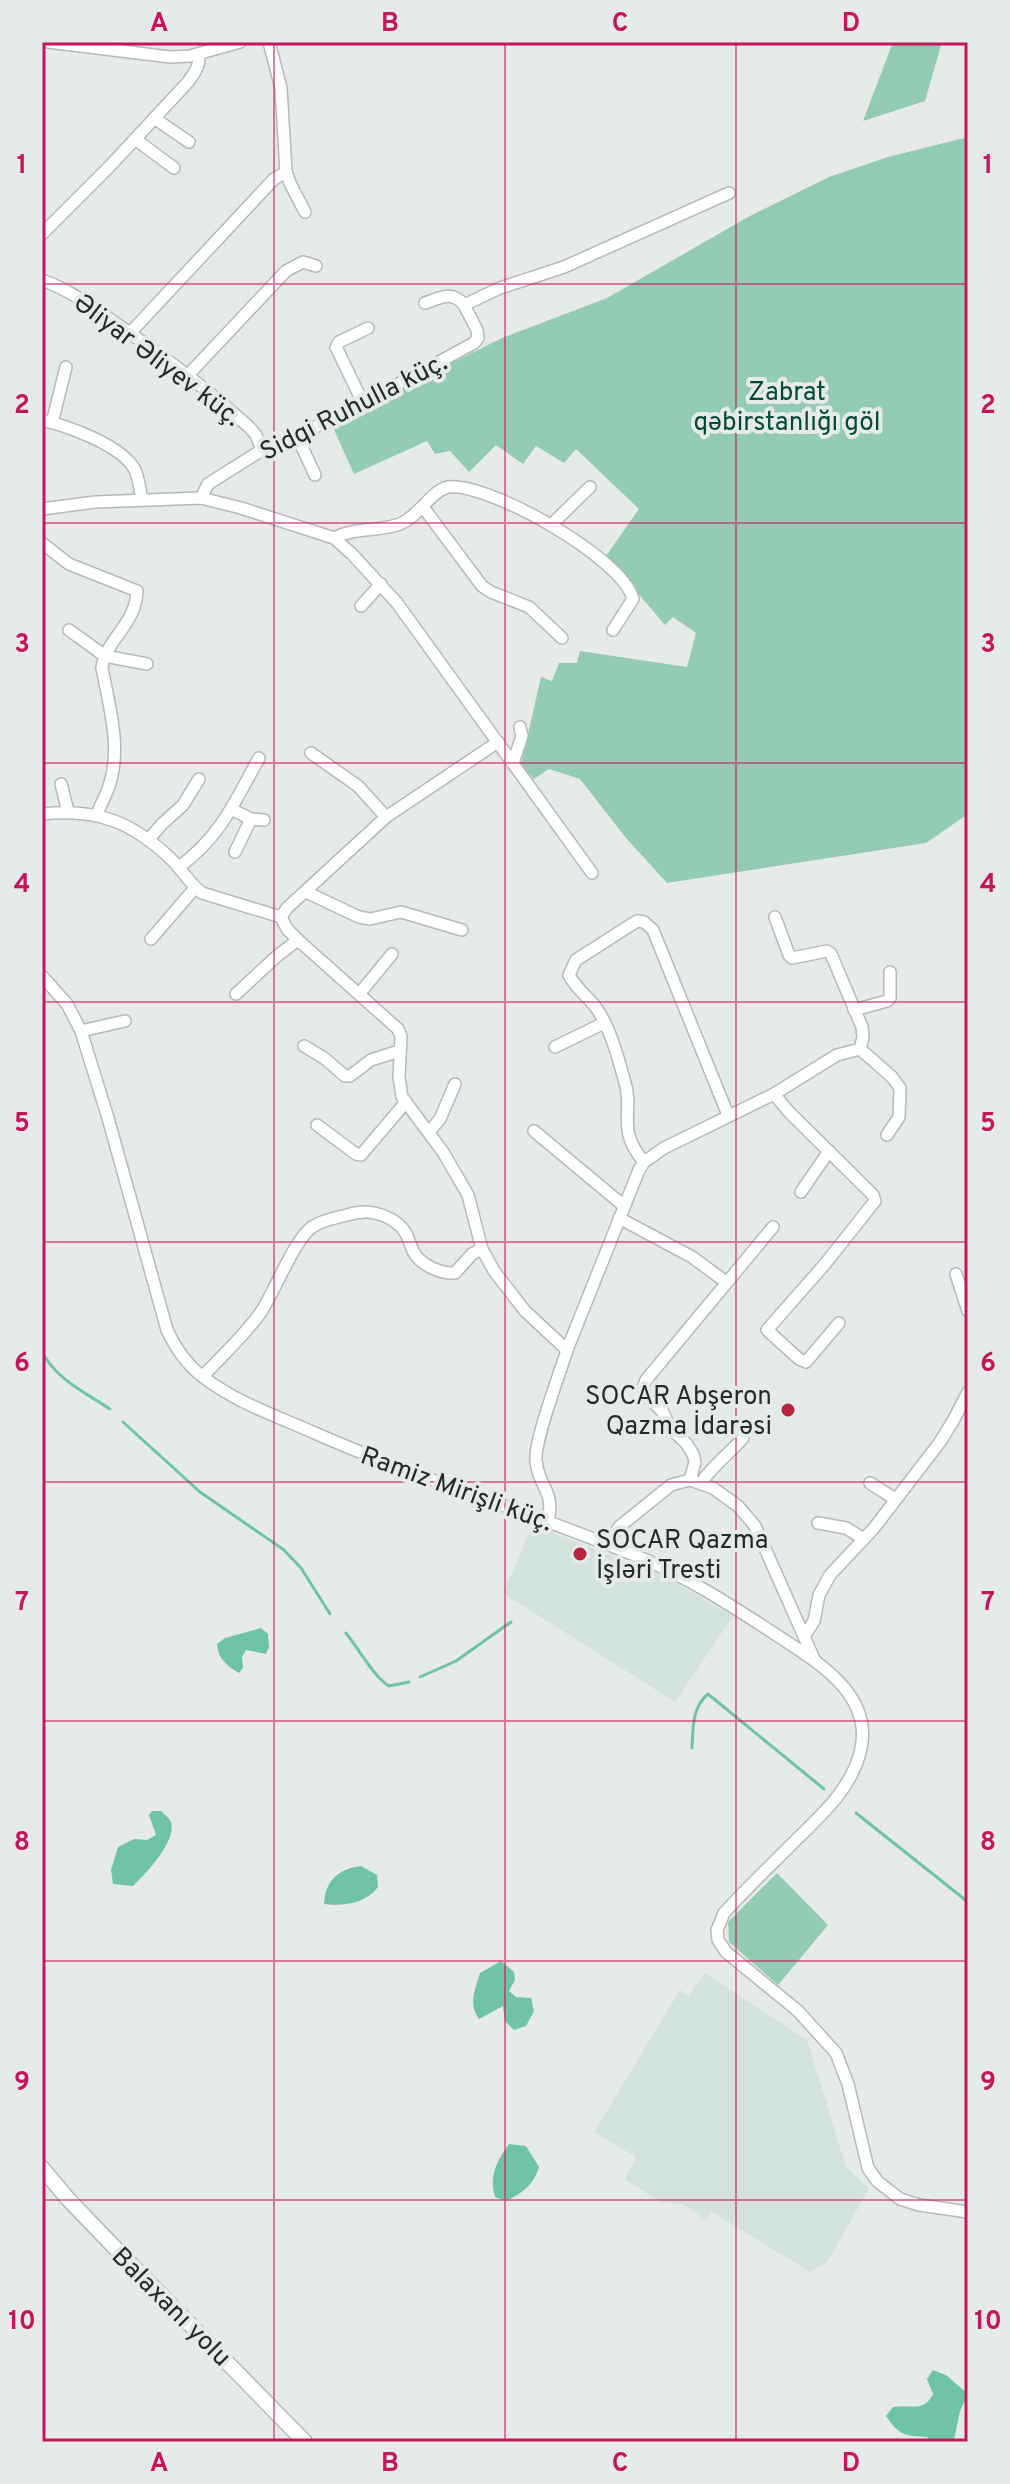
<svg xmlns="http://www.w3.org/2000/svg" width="1010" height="2484" font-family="Overpass,sans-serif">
<rect width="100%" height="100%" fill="#e6ebe9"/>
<g fill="#d4e2dc">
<path d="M 533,1525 L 667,1578 L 733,1616 L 675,1702 L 503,1593 Z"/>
<path d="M 705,1973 L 807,2040 L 846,2167 L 869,2189 L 827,2262 L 810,2272 L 712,2212 L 705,2220 L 683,2204 L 660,2202 L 625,2179 L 636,2157 L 594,2132 L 680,1990 L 689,1996 Z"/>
</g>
<g fill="#93cbb5">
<path d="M 893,42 L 942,42 L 925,101 L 863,121 Z"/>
<path d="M 968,137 L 968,814 L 926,843 L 667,883 L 626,838 L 580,779 L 549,769 L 534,779 L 521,765 L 541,677 L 552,681 L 559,663 L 577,663 L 580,651 L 687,667 L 696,633 L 673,617 L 665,625 L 606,556 L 639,509 L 576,449 L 564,463 L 536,446 L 523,464 L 496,445 L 469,472 L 450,451 L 435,454 L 427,441 L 354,474 L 331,423 L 502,338 L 607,298 L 748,217 L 829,177 L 888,157 Z"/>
<path d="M 777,1873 L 828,1925 L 778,1985 L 729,1942 L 728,1922 Z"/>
</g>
<g fill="#6fc4a5">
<path d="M 261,1628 L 268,1634 L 269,1647 L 266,1654 L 246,1650 L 242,1657 L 243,1668 L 239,1673 C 227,1666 218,1659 217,1644 L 225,1638 Z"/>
<path d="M 152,1811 L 161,1811 C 164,1814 168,1817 170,1820 C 180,1838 145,1875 133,1886 L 113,1884 L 111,1870 L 118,1847 L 134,1839 L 147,1840 L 156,1835 L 149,1815 Z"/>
<path d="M 361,1866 L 377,1875 L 378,1887 C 365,1904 344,1906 324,1904 C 325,1880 339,1869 361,1866 Z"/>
<path d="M 501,1961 L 514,1972 L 515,1980 L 509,1991 L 516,1997 L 531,1998 L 534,2011 L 526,2026 L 514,2030 L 505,2021 L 503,2006 L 479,2019 C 468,2003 475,1990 480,1973 Z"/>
<path d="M 509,2144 L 526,2146 L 539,2167 C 534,2185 522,2193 506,2201 L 495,2197 C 489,2176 496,2162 509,2144 Z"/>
<path d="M 933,2370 L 946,2375 L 968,2394 L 960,2411 L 954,2440 L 951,2442 L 931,2442 L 927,2437 C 904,2436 899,2435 886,2416 L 893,2407 C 910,2404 924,2413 933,2394 L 927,2379 Z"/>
</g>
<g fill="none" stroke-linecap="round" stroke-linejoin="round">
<g stroke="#6fc4a5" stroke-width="3">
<path d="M 42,1351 C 54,1378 86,1393 110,1409"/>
<path d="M 123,1422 L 200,1492 L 284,1550 L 301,1568 L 330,1614"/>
<path d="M 346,1633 C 358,1648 374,1677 389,1686 L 409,1682"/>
<path d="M 420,1677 L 456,1661 L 511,1622"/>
<path d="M 692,1748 C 693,1728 692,1707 708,1694 L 824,1789"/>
<path d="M 856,1813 L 968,1902"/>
</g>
<defs>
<g id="minor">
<path d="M 48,42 L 170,57 L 190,56 L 240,42"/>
<path d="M 269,42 L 281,88 L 286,172 L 290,183 L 305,212"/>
<path d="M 154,118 L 189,142"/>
<path d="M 135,139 L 174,168"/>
<path d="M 42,234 L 110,166 L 188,82 C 195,72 200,66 199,54"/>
<path d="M 42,280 C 70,290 92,307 117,324 C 163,356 209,390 250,428 L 256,435 L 262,450"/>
<path d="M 425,303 C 440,298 452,290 464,305"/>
<path d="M 130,333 L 274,179 L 286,172"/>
<path d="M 188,375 L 286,271 L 303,262 L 316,266"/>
<path d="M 363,403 L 336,347 L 339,342 L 368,328"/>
<path d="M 42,420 C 67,426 122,445 135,470 C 139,479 140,490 142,500"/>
<path d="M 52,423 L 66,367"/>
<path d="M 297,436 L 315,475"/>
<path d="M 201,498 L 208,484 L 262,450 L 297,436 L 363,403 L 474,343 L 478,338 L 477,330 L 464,305 L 500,288 L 564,267 L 729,193"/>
<path d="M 423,507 L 482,586 L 491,592 L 529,607 L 562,638"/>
<path d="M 42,509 L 95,502 L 201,498 L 241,508 L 334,538 L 352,554 L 397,603 L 592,873"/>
<path d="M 551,525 L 590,487"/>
<path d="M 334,538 C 355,527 378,532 400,524 C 417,518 432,490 448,487 C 488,482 623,558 633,599 L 613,630"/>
<path d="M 42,543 L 69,564 L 137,591 C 136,625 105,640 102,668 C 109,705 122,749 109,786 C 106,796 100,805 97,815"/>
<path d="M 361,606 L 381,584"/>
<path d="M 69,630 L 105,656 L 147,664"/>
<path d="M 498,742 L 386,817 L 287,908 L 281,917 L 287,929 L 298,940 L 398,1029 L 401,1036 L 399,1077 L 402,1097 L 443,1152 L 468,1195 L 482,1249 L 494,1271 L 525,1311 L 567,1350 C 560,1373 534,1441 536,1461 C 539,1489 555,1489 548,1522"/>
<path d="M 311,753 L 358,786 L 386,817"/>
<path d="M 513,763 L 522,736 L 520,727"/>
<path d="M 61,784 L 68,811"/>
<path d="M 231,809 L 251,819 L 264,820"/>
<path d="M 42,814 C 97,808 133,822 172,860 C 183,871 190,884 202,893 L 281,917"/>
<path d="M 148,840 L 162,824 L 183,805 L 199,779"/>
<path d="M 235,852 L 251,819"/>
<path d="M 179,867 C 221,836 234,803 259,758"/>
<path d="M 306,892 L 359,917 L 370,919 L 401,912 L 462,930"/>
<path d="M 151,939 L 195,888"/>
<path d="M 42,976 L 67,1004 L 81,1031 L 108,1118 L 167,1330 C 176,1349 186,1364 203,1377 C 237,1403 279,1417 317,1434 C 422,1480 533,1513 639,1557 C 690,1578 735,1608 781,1638 C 821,1664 875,1697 860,1753 C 850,1791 819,1817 792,1844 C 769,1867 746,1889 724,1913 L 717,1930 L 718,1940 L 726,1952 L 798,2011 L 836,2053 L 848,2084 L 868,2168 L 877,2181 L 900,2199 L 919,2205 L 968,2212"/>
<path d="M 360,993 L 392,954"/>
<path d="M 236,994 L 277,956 L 298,940"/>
<path d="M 854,1010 L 887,1001 L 890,998 L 890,972"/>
<path d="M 81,1031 L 125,1021"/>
<path d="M 304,1046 L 324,1058 L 345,1076 L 350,1076 L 371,1060 L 399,1051"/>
<path d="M 555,1047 L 604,1023"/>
<path d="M 860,1049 L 892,1077 L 900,1088 L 899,1117 L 887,1135"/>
<path d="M 774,1094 L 789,1112 L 873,1195 L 875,1201 L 825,1264 L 767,1330 L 799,1359 L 806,1362 L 839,1323"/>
<path d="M 317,1125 L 356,1154 L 361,1155 L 406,1102"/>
<path d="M 534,1131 L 624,1206"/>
<path d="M 429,1132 L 440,1119 L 455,1084"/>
<path d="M 644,1162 C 615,1128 635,1112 624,1079 C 618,1057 610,1028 597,1009 C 588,996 576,989 569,975 L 576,960 L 637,921 L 644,922 L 653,930 L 728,1115"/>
<path d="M 801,1192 L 829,1151"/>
<path d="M 619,1218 L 692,1257 L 726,1282"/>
<path d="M 956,1274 L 968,1311"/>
<path d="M 567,1350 L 639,1170 L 644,1162 L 664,1148 L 774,1094 L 837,1055 L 860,1049 L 863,1037 L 862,1027 L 831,954 L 827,951 L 792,958 L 789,955 L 775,917"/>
<path d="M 203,1376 C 222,1356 245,1335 261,1312 C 275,1291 294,1240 312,1227 C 322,1220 335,1218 347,1215 C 364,1210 378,1211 394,1221 C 408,1231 407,1237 413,1251 C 420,1265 441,1274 455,1273 L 472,1254 L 482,1249"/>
<path d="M 690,1480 L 695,1462 L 693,1454 L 686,1443 L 670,1428 L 663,1412 L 644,1393 L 643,1388 L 646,1380 L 773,1227"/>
<path d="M 701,1483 C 712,1466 729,1454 743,1438"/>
<path d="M 870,1483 L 895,1499"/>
<path d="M 818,1523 L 846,1528 L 864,1539"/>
<path d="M 607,1544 L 619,1527 L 671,1485 L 690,1480 L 713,1488 L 738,1506 L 755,1526 L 814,1659"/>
<path d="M 805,1635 L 814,1621 L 819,1595 L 830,1575 L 874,1528 L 940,1442 L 953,1421 L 968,1392"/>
</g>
<path id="major" d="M 42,2168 L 68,2199 L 121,2254 L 305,2442"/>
</defs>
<use href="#minor" stroke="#b5bab8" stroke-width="14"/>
<use href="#major" stroke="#b5bab8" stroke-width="17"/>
<use href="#minor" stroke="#fff" stroke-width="11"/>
<use href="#major" stroke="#fff" stroke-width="14"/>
</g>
<path fill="none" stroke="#c2185b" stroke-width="2" stroke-opacity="0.55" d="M 274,42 L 274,2442M 505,42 L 505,2442M 736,42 L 736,2442M 42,284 L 968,284M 42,523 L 968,523M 42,763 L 968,763M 42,1002 L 968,1002M 42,1242 L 968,1242M 42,1482 L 968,1482M 42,1721 L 968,1721M 42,1961 L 968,1961M 42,2200 L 968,2200"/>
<g fill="#b7253c" stroke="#e6ebe9" stroke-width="3">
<circle cx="788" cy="1410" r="8"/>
<circle cx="580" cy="1554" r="8"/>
</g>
<g text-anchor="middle" stroke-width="8" stroke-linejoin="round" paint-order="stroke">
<g font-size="26" fill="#282a29" stroke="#e6ebe9">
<text transform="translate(158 359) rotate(37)" y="9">Əliyar Əliyev küç.</text>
<text transform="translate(353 406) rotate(-27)" y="9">Sidqi Ruhulla küç.</text>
<text transform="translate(457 1488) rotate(20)" y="9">Ramiz Mirişli küç.</text>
<text transform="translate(172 2306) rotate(45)" y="9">Balaxanı yolu</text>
</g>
<g font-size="26" fill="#004a37" stroke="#e6ebe9">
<text x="787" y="400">Zabrat<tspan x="787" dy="30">qəbirstanlığı göl</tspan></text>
</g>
<g font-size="26" fill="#282a29" stroke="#e6ebe9" text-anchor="end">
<text x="772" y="1404">SOCAR Abşeron<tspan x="772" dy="30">Qazma İdarəsi</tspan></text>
<text x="596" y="1548" text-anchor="start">SOCAR Qazma<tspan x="596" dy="30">İşləri Tresti</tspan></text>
</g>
</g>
<rect width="1010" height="2484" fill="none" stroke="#e6ebe9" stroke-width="88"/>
<rect x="44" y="44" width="922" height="2396" fill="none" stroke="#c2185b" stroke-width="3"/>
<g font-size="26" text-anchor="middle" font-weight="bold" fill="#c2185b">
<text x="159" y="31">A</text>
<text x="390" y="31">B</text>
<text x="620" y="31">C</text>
<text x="851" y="31">D</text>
<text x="22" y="173">1</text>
<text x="988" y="173">1</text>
<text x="22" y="413">2</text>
<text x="988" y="413">2</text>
<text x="22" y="652">3</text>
<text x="988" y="652">3</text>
<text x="22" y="892">4</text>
<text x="988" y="892">4</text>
<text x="22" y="1131">5</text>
<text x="988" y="1131">5</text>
<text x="22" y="1371">6</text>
<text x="988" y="1371">6</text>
<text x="22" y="1610">7</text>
<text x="988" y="1610">7</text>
<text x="22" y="1850">8</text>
<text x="988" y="1850">8</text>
<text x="22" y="2090">9</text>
<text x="988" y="2090">9</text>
<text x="22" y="2329">10</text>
<text x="988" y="2329">10</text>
<text x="159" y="2471">A</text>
<text x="390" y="2471">B</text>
<text x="620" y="2471">C</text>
<text x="851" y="2471">D</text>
</g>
</svg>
